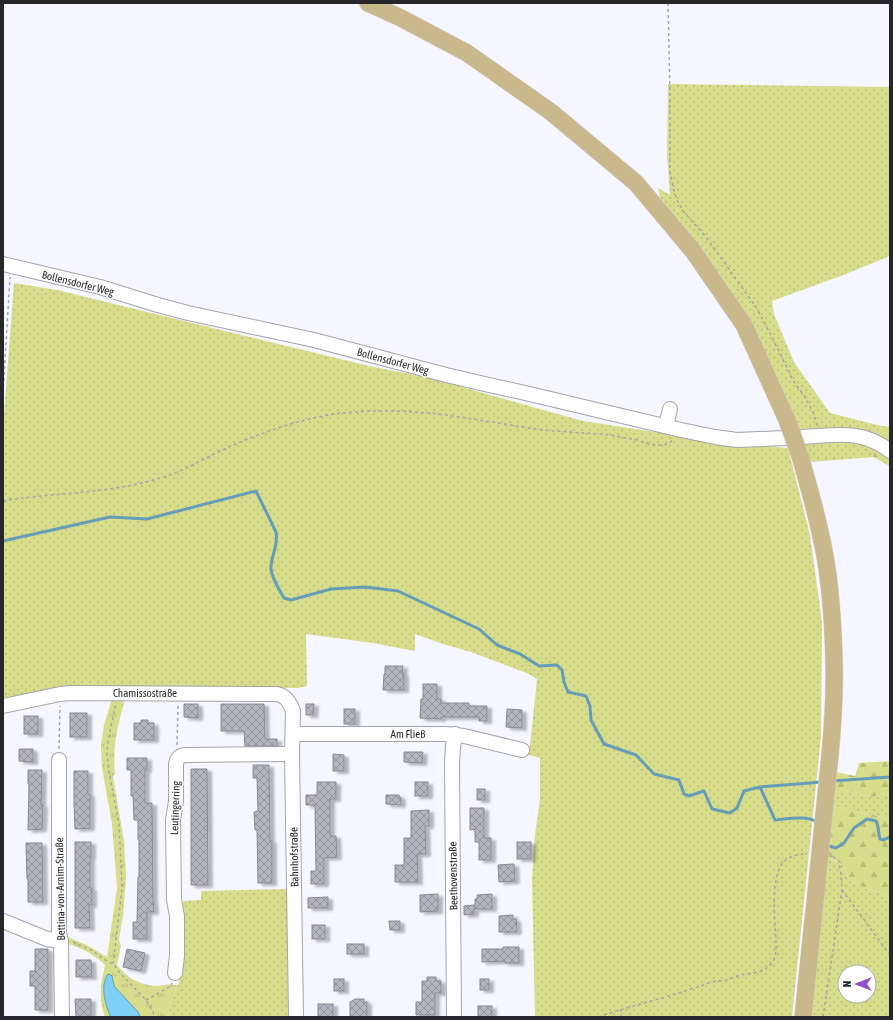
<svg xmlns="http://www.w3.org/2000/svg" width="893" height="1020" font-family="'Asap Condensed',sans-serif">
<defs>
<pattern id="grass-dots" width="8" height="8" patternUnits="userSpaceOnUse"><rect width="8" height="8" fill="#d8dd8c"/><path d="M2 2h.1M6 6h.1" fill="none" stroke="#b9be79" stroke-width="1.8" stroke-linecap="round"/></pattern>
<pattern id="forest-firs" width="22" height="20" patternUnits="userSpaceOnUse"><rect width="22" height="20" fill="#d8dd8c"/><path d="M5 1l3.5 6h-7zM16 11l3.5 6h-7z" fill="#b9be79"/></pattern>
<pattern id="park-tufts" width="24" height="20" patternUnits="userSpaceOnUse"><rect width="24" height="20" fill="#d8dd8c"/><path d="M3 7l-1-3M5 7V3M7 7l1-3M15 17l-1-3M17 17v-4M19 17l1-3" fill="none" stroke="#b9be79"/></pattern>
<pattern id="building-cross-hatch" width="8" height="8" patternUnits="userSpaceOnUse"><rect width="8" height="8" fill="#b4b5be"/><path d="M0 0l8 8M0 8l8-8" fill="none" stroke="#92939b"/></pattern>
<filter id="shadow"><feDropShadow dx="4.5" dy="2.5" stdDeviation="1" flood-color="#0004"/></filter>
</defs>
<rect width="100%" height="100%" fill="#f5f6ff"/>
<g fill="url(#grass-dots)" fill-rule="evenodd">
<path d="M 668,84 L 890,87 L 890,256 L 841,276 L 772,301 L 774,314 L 794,362 L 830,413 L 881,426 L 873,457 L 810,462 L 788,402 L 661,204 L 658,188 L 670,195 L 667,155 Z"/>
<path d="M 14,283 L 57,290 L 369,366 L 430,378 L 583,421 L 720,442 L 788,448 L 810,535 L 822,622 L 821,737 L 792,1017 L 535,1017 L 532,879 L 535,834 L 540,800 L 540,758 L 529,755 L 537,679 L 529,674 L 471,652 L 443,644 L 415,634 L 415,651 L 373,643 L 306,634 L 307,686 L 298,688 L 66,687 L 3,698 L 3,428 Z"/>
<path d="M 842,790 L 871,797 L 890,793 L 890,819 L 833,806 L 834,792 Z"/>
<path d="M 828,858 L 843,864 L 850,881 L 890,898 L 890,1017 L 809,1017 ZM 845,972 L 869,972 L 869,996 L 845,996 Z"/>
<path d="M 287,889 L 288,1017 L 167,1017 L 170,1005 L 178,985 L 181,974 L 182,955 L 183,901 L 201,900 L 201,891 Z"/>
</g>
<g fill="url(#forest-firs)">
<path d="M 881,426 L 890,427 L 890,466 L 873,457 Z"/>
<path d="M 890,761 L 890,793 L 871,797 L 842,790 L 834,792 L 836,772 L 855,776 L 859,763 Z"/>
<path d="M 833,806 L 890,819 L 890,898 L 850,881 L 843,864 L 828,858 Z"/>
</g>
<path fill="url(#park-tufts)" d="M 112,699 L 125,699 C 118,724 112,748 115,774 L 113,776 L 124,841 L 126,877 L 123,915 L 119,940 L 121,946 L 117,965 C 126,977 140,985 155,986 C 159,986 162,985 165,985 C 169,984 174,985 178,985 L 170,1005 L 167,1017 L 105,1017 C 98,999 101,983 105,965 C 94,954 81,948 67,943 L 67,937 L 87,945 L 107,957 L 117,888 L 112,824 L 102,768 L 101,745 L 104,725 Z"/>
<path fill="#7fcff4" stroke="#659db8" d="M 108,974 L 111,975 L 112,976 L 114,986 L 138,1012 L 140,1017 L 111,1017 C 105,1006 100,985 108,974 Z"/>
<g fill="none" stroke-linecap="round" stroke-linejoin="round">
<g stroke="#659db8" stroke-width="3">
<path d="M 3,541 L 110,517 L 147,519 L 256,491 L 276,532 C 279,545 270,558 271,569 C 272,579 279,589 284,598 L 291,600 L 331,589 L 365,587 L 398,591 L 479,629 L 497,645 L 520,654 L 539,666 L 557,665 L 562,670 L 564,682 L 568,692 L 586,696 L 590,706 L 591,720 L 604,744 L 636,755 L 654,774 L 679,780 L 684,794 L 689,796 L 704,791 L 712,809 L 730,813 L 737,808 L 744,791 L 760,787 L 775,820 C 786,819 808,815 817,822"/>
<path d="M 832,781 L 890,777"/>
<path d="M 760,787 L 822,782"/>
<path d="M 828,844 L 829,846 L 836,848 L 844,843 L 854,828 L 867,819 L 876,821 C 879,827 878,833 880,839 L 883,840 L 890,837"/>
</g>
</g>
<g fill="url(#building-cross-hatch)" stroke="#888891" filter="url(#shadow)">
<path d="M 385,666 L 403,666 L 402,673 L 404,673 L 404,690 L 383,690 L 384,674 L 385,674 Z"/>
<path d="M 423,684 L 437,684 L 437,699 L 441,699 L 441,703 L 469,703 L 469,706 L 487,706 L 487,721 L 479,721 L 479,717 L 441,717 L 441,719 L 420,718 L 421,699 L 423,699 Z"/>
<path d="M 184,704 L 198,704 L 198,718 L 184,717 Z"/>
<path d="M 221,704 L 264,704 L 265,739 L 277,739 L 277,746 L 245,746 L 244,731 L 221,731 Z"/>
<path d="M 306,704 L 314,704 L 313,715 L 306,715 Z"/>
<rect x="344" y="709" width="11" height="15"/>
<path d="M 507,709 L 522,710 L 522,728 L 506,727 Z"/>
<rect x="70" y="713" width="17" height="24"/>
<rect x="24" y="716" width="14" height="18"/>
<path d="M 141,720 L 148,720 L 148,723 L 154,723 L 154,740 L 134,740 L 134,723 L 141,723 Z"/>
<path d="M 19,749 L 33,749 L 33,762 L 19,761 Z"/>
<path d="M 404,752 L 423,752 L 422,763 L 404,762 Z"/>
<path d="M 333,754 L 344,755 L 344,771 L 333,771 Z"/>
<path d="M 127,758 L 147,758 L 147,770 L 145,770 L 145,803 L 152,803 L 153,900 L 154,912 L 147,912 L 147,939 L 133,939 L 133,922 L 137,922 L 138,877 L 139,877 L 139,840 L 138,840 L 138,820 L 134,820 L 133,796 L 131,796 L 131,770 L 127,770 Z"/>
<path d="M 253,765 L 269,765 L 270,841 L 272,841 L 272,883 L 258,883 L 257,830 L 255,830 L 254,812 L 258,811 L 257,778 L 253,778 Z"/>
<path d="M 191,769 L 207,769 L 208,885 L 191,885 Z"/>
<path d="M 28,770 L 42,770 L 41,805 L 43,805 L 42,829 L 28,830 L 29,784 L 28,784 Z"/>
<path d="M 74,771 L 88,771 L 88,794 L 90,794 L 90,828 L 75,829 L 74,804 Z"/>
<path d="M 317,782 L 336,782 L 336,799 L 330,799 L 330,836 L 336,836 L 337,857 L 324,858 L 324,884 L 311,884 L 311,871 L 316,871 L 315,805 L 306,805 L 306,795 L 317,795 Z"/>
<rect x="415" y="782" width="13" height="14"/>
<rect x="477" y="789" width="8" height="11"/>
<path d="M 386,795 L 399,795 L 399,797 L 401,798 L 401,805 L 386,804 Z"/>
<path d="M 470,808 L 484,808 L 484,838 L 491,838 L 491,860 L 479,860 L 479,842 L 475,842 L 475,829 L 470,830 Z"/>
<path d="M 429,810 L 429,826 L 425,826 L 426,854 L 417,854 L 418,882 L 395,882 L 395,865 L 404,865 L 404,838 L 411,838 L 411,811 Z"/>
<path d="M 75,842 L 91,842 L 91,857 L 90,857 L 90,888 L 92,888 L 92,905 L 89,905 L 90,928 L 75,928 Z"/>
<rect x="517" y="842" width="14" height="17"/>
<path d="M 26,843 L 42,843 L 43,902 L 28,902 L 28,879 L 27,879 Z"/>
<path d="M 514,864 L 515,881 L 499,882 L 498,865 Z"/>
<path d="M 438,894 L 438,911 L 420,912 L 420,895 Z"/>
<path d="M 492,894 L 492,909 L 475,909 L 475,899 L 477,899 L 477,895 Z"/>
<path d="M 328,897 L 328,908 L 308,908 L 308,898 Z"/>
<path d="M 474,905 L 474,914 L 464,915 L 464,906 Z"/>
<path d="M 513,915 L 513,919 L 516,919 L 517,932 L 499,932 L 499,916 Z"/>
<path d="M 389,921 L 400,921 L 400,930 L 390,930 Z"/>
<rect x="312" y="925" width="13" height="14"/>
<rect x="347" y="944" width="17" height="10"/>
<path d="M 503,947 L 519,947 L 519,963 L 505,963 L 505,961 L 482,962 L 482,949 L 503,949 Z"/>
<path d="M 35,949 L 48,949 L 48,1010 L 35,1010 L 35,986 L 30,986 L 30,971 L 35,971 Z"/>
<path d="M 127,949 L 145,953 L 141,971 L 123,967 Z"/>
<path d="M 76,960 L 91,960 L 92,977 L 76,977 Z"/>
<path d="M 427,977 L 436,977 L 436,981 L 441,981 L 441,993 L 435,993 L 435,1015 L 416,1015 L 416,1002 L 422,1002 L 422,981 L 427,981 Z"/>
<rect x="334" y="979" width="10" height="12"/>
<rect x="480" y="979" width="9" height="11"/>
<path d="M 75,999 L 91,999 L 91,1017 L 76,1017 Z"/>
<path d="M 355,999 L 364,999 L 364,1002 L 367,1002 L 367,1017 L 350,1017 L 350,1002 Z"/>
<rect x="318" y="1004" width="15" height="13"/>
<rect x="478" y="1006" width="14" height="11"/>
</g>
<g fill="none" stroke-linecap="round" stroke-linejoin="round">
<defs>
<g id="minor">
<path d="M 3,264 L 100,287 L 158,305 L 188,313 L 314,340 L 446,375 L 489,385 L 521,392 L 681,430 L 715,437 L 737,440 L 785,438"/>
<path d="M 666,426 L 670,409"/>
<path d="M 803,437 C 836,435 862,429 890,451"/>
<path d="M 3,706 L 60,694 L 71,693 L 277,694 C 286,696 290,702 293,711 L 292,754 L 296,1017"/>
<path d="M 293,734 L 445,734 L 464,736 L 522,750"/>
<path d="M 59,760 L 59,933 L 61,941 L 62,1017"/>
<path d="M 3,921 L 47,939 L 61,941"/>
<path d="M 175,973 L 177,956 L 177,916 L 174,900 L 173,820 L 176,801 L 176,764 C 177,758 179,756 185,755 L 292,754"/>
<path d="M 454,1017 L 452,763 L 453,747 L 455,734"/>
</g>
<g id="major">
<path d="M 368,3 L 401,18 L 467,53 L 551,112 L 636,183 L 693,251 L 744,325 L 787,420"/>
<path d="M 800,456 C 809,487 818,518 824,551 C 831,586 833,624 834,660 C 835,692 833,723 830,755"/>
<path d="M 803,1017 L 818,873"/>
</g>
</defs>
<use href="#minor" stroke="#a3a4ad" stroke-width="16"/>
<use href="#major" stroke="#d4d4d5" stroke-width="18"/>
<g stroke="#a5a6ad" stroke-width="1.5" stroke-dasharray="3 3" stroke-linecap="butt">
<path d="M 668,3 L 670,94 L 670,171 L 673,188 L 677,200 L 683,211 L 693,222 L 706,237 L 756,307 L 771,335 L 794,382 L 805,397 L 813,412 L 817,425"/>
<path d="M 3,393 L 10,277"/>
<path d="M 3,501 C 55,492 110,494 160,478 C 185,471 206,457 229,447 C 267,430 314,414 355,412 C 379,410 404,411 428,413 C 467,417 505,425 544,430 C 566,432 588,433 610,435 C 619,437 628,438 637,440 C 644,442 650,445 657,445 C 663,446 668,444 673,440"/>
<path d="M 177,745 L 178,705"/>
<path d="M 59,749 L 60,706"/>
<path d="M 842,890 L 890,955"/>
<path d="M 73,942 L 91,950 L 108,962 L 113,964 L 115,966 L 118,971 L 146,1000 L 153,1011 L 154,1017"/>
<path d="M 113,964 L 122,889 L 121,864 L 119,824 L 109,772 L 107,753 L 108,740 L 116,704"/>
<path d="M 146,1000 L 171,986 L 172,983"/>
<path d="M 621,1009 L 621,1017"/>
<path d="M 598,1017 C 630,1006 662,999 694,988 C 699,987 703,985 708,983 C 714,981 720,981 726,980 C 731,979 736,976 741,975 C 751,973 764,973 771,964 C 777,958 776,948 776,941 C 775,922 769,870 787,859 C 793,855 800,855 807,853"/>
<path d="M 823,1017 L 842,890 L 841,875 L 839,861 L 832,856"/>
</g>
<use href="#minor" stroke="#fff" stroke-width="14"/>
<use href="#major" stroke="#c8b88c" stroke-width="17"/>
<defs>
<g id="major-bridge">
<path d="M 787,420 L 800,456"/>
<path d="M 818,873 L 830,755"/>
</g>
</defs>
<use href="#major-bridge" stroke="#d4d4d5" stroke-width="18" stroke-linecap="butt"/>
<use href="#major-bridge" stroke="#c8b88c" stroke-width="17"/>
</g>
<g text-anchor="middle" stroke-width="3" stroke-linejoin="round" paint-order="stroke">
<g font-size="11" fill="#27272b" stroke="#fff">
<text transform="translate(78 283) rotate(14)" y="4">Bollensdorfer Weg</text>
<text transform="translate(393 361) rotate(15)" y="4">Bollensdorfer Weg</text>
<text x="145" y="697">Chamissostraße</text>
<text x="408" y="738">Am Fließ</text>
<text transform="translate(175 808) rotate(-88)" y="4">Leutingerring</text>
<text transform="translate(294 857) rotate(-91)" y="4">Bahnhofstraße</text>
<text transform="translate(453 876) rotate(-91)" y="4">Beethovenstraße</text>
<text transform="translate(60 889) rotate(-91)" y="4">Bettina-von-Arnim-Straße</text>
</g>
</g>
<rect width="893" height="1020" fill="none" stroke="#27272b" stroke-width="8"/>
<g transform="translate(857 984) rotate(270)"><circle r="19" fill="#ffffff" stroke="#a9a9aa"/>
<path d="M0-3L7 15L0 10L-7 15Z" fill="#8e52c8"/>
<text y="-6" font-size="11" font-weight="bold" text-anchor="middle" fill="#27272b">N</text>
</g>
</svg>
